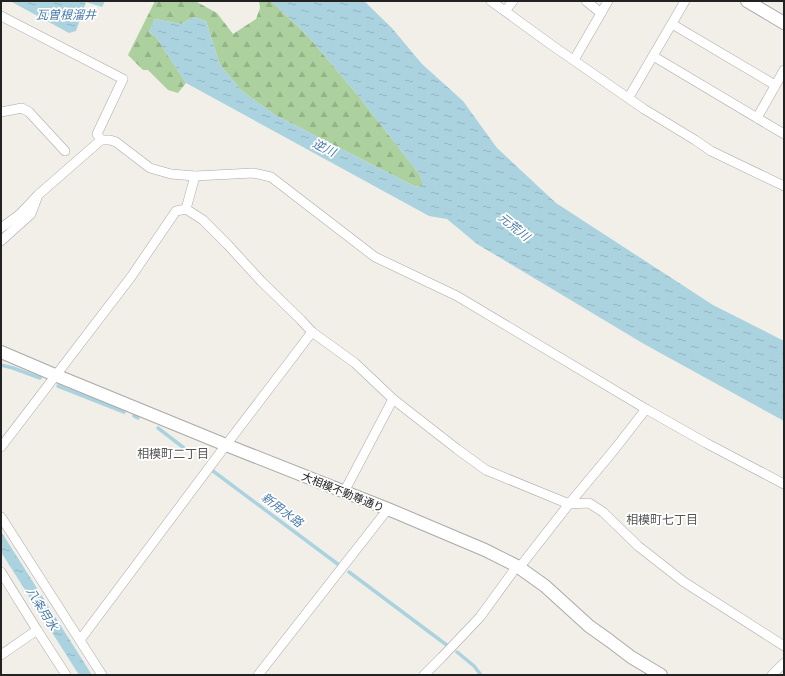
<svg xmlns="http://www.w3.org/2000/svg" width="785" height="676" font-family="Overpass,'Noto Sans JP',sans-serif">
<defs>
<pattern id="forest-firs" width="22" height="20" patternUnits="userSpaceOnUse"><rect width="22" height="20" fill="#add19e"/><path d="M5 1l3.5 6h-7zM16 11l3.5 6h-7z" fill="#95b388"/></pattern>
<pattern id="water-ripples" width="26" height="14" patternUnits="userSpaceOnUse"><rect width="26" height="14" fill="#aad3df"/><path d="M2 4q2-2 4 0t4 0M15 11q2-2 4 0t4 0" fill="none" stroke="#92b5bf"/></pattern>
</defs>
<rect width="100%" height="100%" fill="#f2efe9"/>
<path fill="url(#forest-firs)" d="M 155,1 L 195,1 L 217,13 L 233,34 L 256,19 L 260,8 L 259,1 L 271,1 L 307,35 L 356,93 L 420,175 L 422,181 L 422,187 L 414,186 L 275,115 L 242,91 L 220,65 L 206,21 L 194,17 L 181,24 L 155,19 L 149,32 L 156,37 L 186,83 L 178,93 L 168,90 L 148,70 L 143,70 L 128,55 Z"/>
<g fill="url(#water-ripples)">
<path d="M 10,1 L 105,1 L 102,7 L 86,2 L 76,31 L 69,33 Z"/>
<path d="M 271,1 L 364,1 L 391,27 L 422,64 L 463,101 L 497,148 L 556,203 L 713,305 L 784,341 L 784,421 L 644,344 L 477,244 L 447,219 L 429,216 L 186,83 L 156,37 L 149,32 L 155,19 L 181,24 L 194,17 L 206,21 L 220,65 L 242,91 L 275,115 L 414,186 L 421,187 L 422,181 L 420,175 L 356,93 L 307,35 Z"/>
<path d="M 1,533 L 2,533 L 92,675 L 79,675 L 1,552 Z"/>
</g>
<g fill="none" stroke-linecap="round" stroke-linejoin="round">
<g stroke="#aad3df" stroke-width="3.5">
<path d="M 1,365 L 13,368 L 40,378"/>
<path d="M 58,386 L 124,412"/>
<path d="M 134,416 L 138,418"/>
<path d="M 158,428 L 184,448"/>
<path d="M 213,471 L 339,565"/>
<path d="M 349,572 L 448,646"/>
<path d="M 457,652 L 474,666 L 481,675"/>
</g>
<defs>
<g id="minor">
<path d="M 491,1 L 553,46 L 644,109 L 695,140 L 711,151 L 784,186"/>
<path d="M 586,1 L 601,13"/>
<path d="M 505,11 L 513,1"/>
<path d="M 1,16 L 123,79 L 97,134 L 101,140"/>
<path d="M 672,24 L 775,85"/>
<path d="M 653,56 L 784,134"/>
<path d="M 574,60 L 608,1"/>
<path d="M 629,97 L 685,1"/>
<path d="M 1,112 L 22,108 L 29,112 L 65,151"/>
<path d="M 757,118 L 784,70"/>
<path d="M 186,209 L 195,176"/>
<path d="M 1,228 L 20,214 L 38,195 L 101,140 L 110,140 L 116,142 L 150,168 L 171,174 L 195,176 L 253,173 L 271,177 L 375,257 L 457,296 L 646,409 L 706,443 L 784,484"/>
<path d="M 1,241 L 31,214 L 37,198"/>
<path d="M 1,447 L 131,277 L 176,211 L 186,209 L 203,220 L 228,245 L 261,281 L 301,320 L 312,332 L 355,363 L 393,399 L 457,449 L 486,470 L 569,504 L 589,503 L 603,512 L 638,546 L 684,582 L 784,646"/>
<path d="M 344,492 L 393,399"/>
<path d="M 1,517 L 102,675"/>
<path d="M 519,568 L 569,504 L 614,450 L 646,409"/>
<path d="M 1,572 L 37,630 L 1,655"/>
<path d="M 37,630 L 66,675"/>
<path d="M 80,640 L 226,445 L 312,332"/>
<path d="M 258,675 L 388,509"/>
<path d="M 424,675 L 442,657 L 480,617 L 517,566"/>
<path d="M 772,675 L 784,663"/>
</g>
<g id="tertiary">
<path d="M 747,1 L 784,23"/>
<path d="M 1,352 L 55,375 L 226,445 L 388,509 L 485,550 L 517,566 L 545,586 L 589,626 L 610,641 L 631,657 L 661,675"/>
</g>
</defs>
<use href="#minor" stroke="#a9a9a9" stroke-width="10"/>
<use href="#tertiary" stroke="#a9a9a9" stroke-width="14"/>
<use href="#minor" stroke="#fff" stroke-width="9"/>
<use href="#tertiary" stroke="#fff" stroke-width="12"/>
</g>
<g text-anchor="middle" stroke-width="3.5" stroke-linejoin="round" paint-order="stroke">
<g font-size="11" fill="#222" stroke="#fff">
<text transform="translate(343 492) rotate(22)" y="4">大相模不動尊通り</text>
</g>
<g font-size="12" font-style="italic" fill="#4a7aab" stroke="#fff">
<text x="66" y="19">瓦曽根溜井</text>
<text transform="translate(324 148) rotate(26)" y="4">逆川</text>
<text transform="translate(514 227) rotate(39)" y="4">元荒川</text>
<text transform="translate(282 510) rotate(37)" y="4">新用水路</text>
<text transform="translate(42 609) rotate(58)" y="4">八条用水</text>
</g>
<g font-size="12" fill="#555" stroke="#fff">
<text x="173" y="458">相模町二丁目</text>
<text x="662" y="524">相模町七丁目</text>
</g>
</g>
<rect width="785" height="676" fill="none" stroke="#222222" stroke-width="4"/>
</svg>
